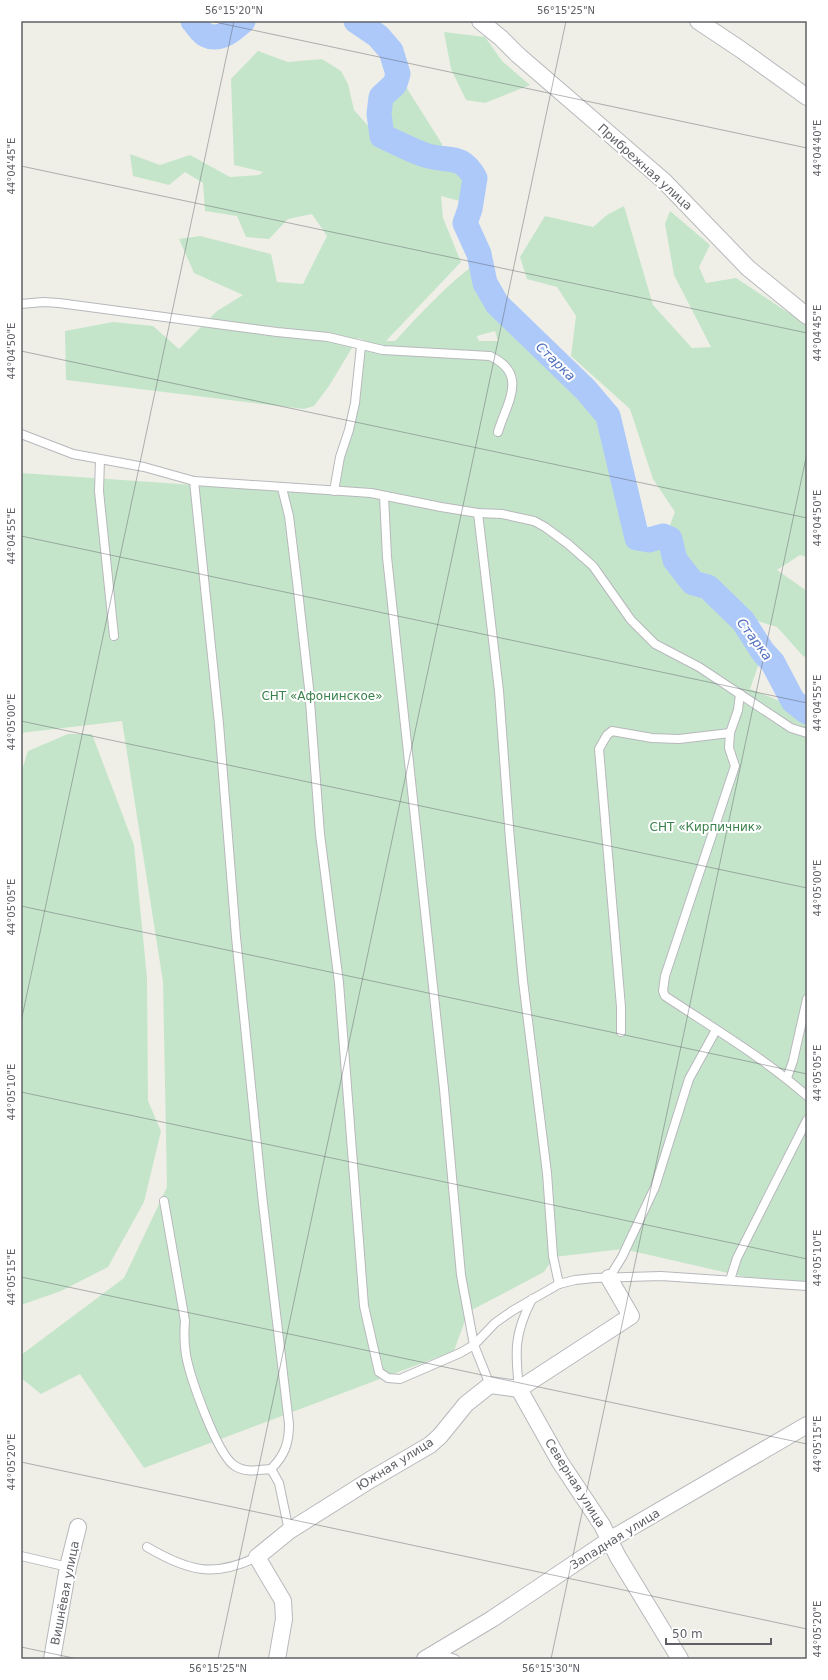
<svg xmlns="http://www.w3.org/2000/svg" width="828" height="1680" font-family="'DejaVu Sans',sans-serif">
<rect width="100%" height="100%" fill="#efefe7"/>
<g fill="#c5e5cb" fill-rule="evenodd">
<path d="M 444,32 L 485,37 L 502,61 L 530,85 L 485,103 L 466,100 L 451,69 Z"/>
<path d="M 258,51 L 288,62 L 322,59 L 341,71 L 348,84 L 354,110 L 379,138 L 429,163 L 455,162 L 466,168 L 472,178 L 467,203 L 441,196 L 443,218 L 461,262 L 386,341 L 395,341 C 421,313 446,285 478,262 L 482,284 L 490,305 L 525,339 L 533,339 L 586,390 L 608,416 L 637,538 L 649,540 L 663,536 L 670,539 L 675,560 L 693,583 L 708,587 L 743,621 L 763,652 L 750,689 L 807,712 L 807,1291 L 623,1249 L 554,1257 L 544,1272 L 468,1312 L 454,1351 L 144,1468 L 80,1374 L 41,1394 L 21,1378 L 21,1355 L 124,1278 L 167,1187 L 163,982 L 122,721 L 21,733 L 21,473 L 337,495 L 365,341 L 358,338 L 329,386 L 314,406 L 304,409 L 66,380 L 65,331 L 113,322 L 153,326 L 179,349 L 217,311 L 243,295 L 194,273 L 179,239 L 200,236 L 271,254 L 277,282 L 303,284 L 327,236 L 312,214 L 288,219 L 269,239 L 246,237 L 237,216 L 205,211 L 203,183 L 185,172 L 169,185 L 133,176 L 130,154 L 160,165 L 190,155 L 230,177 L 259,175 L 263,172 L 234,165 L 231,79 ZM 495,331 L 498,341 L 479,341 L 477,336 Z"/>
<path d="M 403,82 L 442,144 L 443,153 L 425,154 L 384,135 L 381,112 L 383,97 Z"/>
<path d="M 624,206 L 653,305 L 692,348 L 711,347 L 674,275 L 665,224 L 670,211 L 710,245 L 699,267 L 706,283 L 736,278 L 807,325 L 807,557 L 800,555 L 777,570 L 807,591 L 807,658 L 803,656 L 777,627 L 754,620 L 711,579 L 699,579 L 682,556 L 670,525 L 675,512 L 653,479 L 630,409 L 571,356 L 576,316 L 557,287 L 527,279 L 520,257 L 545,216 L 593,227 L 607,215 Z"/>
<path d="M 68,734 L 92,734 L 134,845 L 147,978 L 148,1101 L 161,1131 L 144,1202 L 108,1267 L 61,1291 L 21,1305 L 21,773 L 28,751 Z"/>
</g>
<g fill="none" stroke-linecap="round" stroke-linejoin="round">
<g stroke="#acc9fa" stroke-width="25">
<path d="M 193,21 C 197,25 201,33 206,35 C 220,42 234,29 243,21"/>
<path d="M 356,21 L 378,36 L 391,51 L 398,74 L 395,84 L 381,97 L 379,114 L 382,136 C 396,142 410,150 425,155 C 449,163 460,152 475,178 L 470,209 L 465,223 L 479,254 L 485,283 L 497,304 L 586,390 L 608,416 L 637,538 L 649,540 L 663,536 L 670,539 L 675,560 L 693,583 L 708,587 L 743,621 L 763,652 L 773,663 L 793,701 L 807,712"/>
</g>
<defs>
<g id="lane">
<path d="M 21,304 L 43,302 L 59,303 L 277,332 L 328,337 L 383,350 L 490,356 C 529,374 507,402 498,432"/>
<path d="M 21,434 L 73,454 L 144,467 L 194,481 L 371,493 L 441,507 L 478,513 L 502,514 L 534,521 L 545,527 L 568,544 L 593,566 L 631,620 L 655,644 L 699,667 L 791,728 L 807,733"/>
<path d="M 100,459 L 99,491 L 114,636"/>
<path d="M 194,481 L 219,724 L 236,937 L 262,1195 L 289,1424 C 289,1443 285,1455 271,1469"/>
<path d="M 282,488 L 289,516 L 297,582 L 309,688 L 320,834 L 339,983 L 364,1306 L 379,1372 L 388,1378 L 400,1379 L 460,1353 L 474,1345 L 495,1323 L 512,1311 L 559,1284 L 575,1280 L 594,1278 L 661,1276 L 807,1286"/>
<path d="M 334,491 L 340,457 L 349,430 L 355,403 L 361,346"/>
<path d="M 384,496 L 387,557 L 444,1089 L 461,1275 L 474,1345 L 490,1385"/>
<path d="M 478,513 L 499,691 L 510,840 L 523,981 L 547,1173 L 553,1256 L 559,1284"/>
<path d="M 740,694 L 738,710 L 730,733 L 729,748 L 735,766 L 665,976 L 663,991 L 665,996 C 713,1028 764,1058 807,1096"/>
<path d="M 621,1032 L 621,1007 L 599,749 L 607,735 L 612,731 L 652,738 L 679,739 L 730,733"/>
<path d="M 787,1078 L 793,1061 L 807,999"/>
<path d="M 164,1201 L 185,1321 C 184,1333 184,1343 186,1355 C 190,1377 217,1455 235,1466 C 246,1473 259,1470 271,1469 L 279,1483 L 289,1531"/>
<path d="M 609,1278 L 622,1257 L 655,1187 L 689,1079 L 716,1030"/>
<path d="M 730,1280 L 737,1258 L 807,1120"/>
<path d="M 519,1389 C 515,1351 514,1334 532,1299"/>
<path d="M 147,1547 C 188,1571 213,1578 257,1557"/>
<path d="M 21,1556 L 68,1567"/>
<path d="M 436,1653 L 455,1659"/>
</g>
<g id="street">
<path d="M 480,21 L 501,38 L 518,55 L 664,181 L 748,268 L 807,316"/>
<path d="M 698,21 L 740,49 L 807,97"/>
<path d="M 519,1389 L 560,1462 L 602,1525 L 618,1557 L 680,1659"/>
<path d="M 52,1659 L 68,1567 L 78,1527"/>
<path d="M 277,1659 L 284,1619 L 283,1601 L 257,1557 L 289,1531 L 370,1480 L 430,1445 L 440,1436 L 466,1404 L 490,1385 L 519,1389 L 631,1316 L 609,1278"/>
<path d="M 425,1659 L 492,1619 L 611,1539 L 807,1425"/>
</g>
</defs>
<use href="#lane" stroke="#b7b8bc" stroke-width="10"/>
<use href="#street" stroke="#b7b8bc" stroke-width="18"/>
<use href="#lane" stroke="#fff" stroke-width="8"/>
<use href="#street" stroke="#fff" stroke-width="16"/>
</g>
<path fill="none" stroke="#5e6066" stroke-width="1" stroke-opacity="0.45" d="M 210,21 L 807,148M 21,166 L 807,333M 21,351 L 807,518M 21,536 L 807,703M 21,721 L 807,888M 21,906 L 807,1074M 21,1022 L 234,21M 21,1092 L 807,1259M 21,1277 L 807,1444M 21,1462 L 807,1629M 21,1647 L 78,1659M 218,1659 L 566,21M 551,1659 L 807,453"/>
<g text-anchor="middle" stroke-width="4" stroke-linejoin="round" paint-order="stroke">
<g font-size="12" fill="#5e6066" stroke="#fff">
<text transform="translate(645 167) rotate(42)" y="4">Прибрежная улица</text>
<text transform="translate(395 1464) rotate(-32)" y="4">Южная улица</text>
<text transform="translate(575 1483) rotate(58)" y="4">Северная улица</text>
<text transform="translate(615 1539) rotate(-32)" y="4">Западная улица</text>
<text transform="translate(65 1593) rotate(-79)" y="4">Вишнёвая улица</text>
</g>
<g font-size="12" fill="#3a814b" stroke="#fff">
<text x="322" y="700">СНТ «Афонинское»</text>
<text x="706" y="831">СНТ «Кирпичник»</text>
</g>
<g font-size="13" font-style="italic" fill="#4f6fbe" stroke="#fff">
<text transform="translate(556 361) rotate(44)" y="5">Старка</text>
<text transform="translate(755 639) rotate(53)" y="5">Старка</text>
</g>
</g>
<rect width="828" height="1680" fill="none" stroke="#ffffff" stroke-width="44"/>
<path d="M666 1638v6h105v-6" fill="none" stroke="#5e6066" stroke-width="2"/>
<text x="672" y="1638" font-size="12" fill="#5e6066" stroke="#ffffff" stroke-width="3" paint-order="stroke">50 m</text>
<rect x="22" y="22" width="784" height="1636" fill="none" stroke="#5e6066" stroke-width="1.5"/>
<g font-size="10" text-anchor="middle" fill="#5e6066">
<text x="234" y="14">56°15'20"N</text>
<text x="566" y="14">56°15'25"N</text>
<text transform="translate(817 148) rotate(-90)" y="4">44°04'40"E</text>
<text transform="translate(11 166) rotate(-90)" y="4">44°04'45"E</text>
<text transform="translate(817 333) rotate(-90)" y="4">44°04'45"E</text>
<text transform="translate(11 351) rotate(-90)" y="4">44°04'50"E</text>
<text transform="translate(817 518) rotate(-90)" y="4">44°04'50"E</text>
<text transform="translate(11 536) rotate(-90)" y="4">44°04'55"E</text>
<text transform="translate(817 703) rotate(-90)" y="4">44°04'55"E</text>
<text transform="translate(11 722) rotate(-90)" y="4">44°05'00"E</text>
<text transform="translate(817 888) rotate(-90)" y="4">44°05'00"E</text>
<text transform="translate(11 907) rotate(-90)" y="4">44°05'05"E</text>
<text transform="translate(817 1073) rotate(-90)" y="4">44°05'05"E</text>
<text transform="translate(11 1092) rotate(-90)" y="4">44°05'10"E</text>
<text transform="translate(817 1258) rotate(-90)" y="4">44°05'10"E</text>
<text transform="translate(11 1277) rotate(-90)" y="4">44°05'15"E</text>
<text transform="translate(817 1444) rotate(-90)" y="4">44°05'15"E</text>
<text transform="translate(11 1462) rotate(-90)" y="4">44°05'20"E</text>
<text transform="translate(817 1629) rotate(-90)" y="4">44°05'20"E</text>
<text x="218" y="1672">56°15'25"N</text>
<text x="551" y="1672">56°15'30"N</text>
</g>
</svg>
